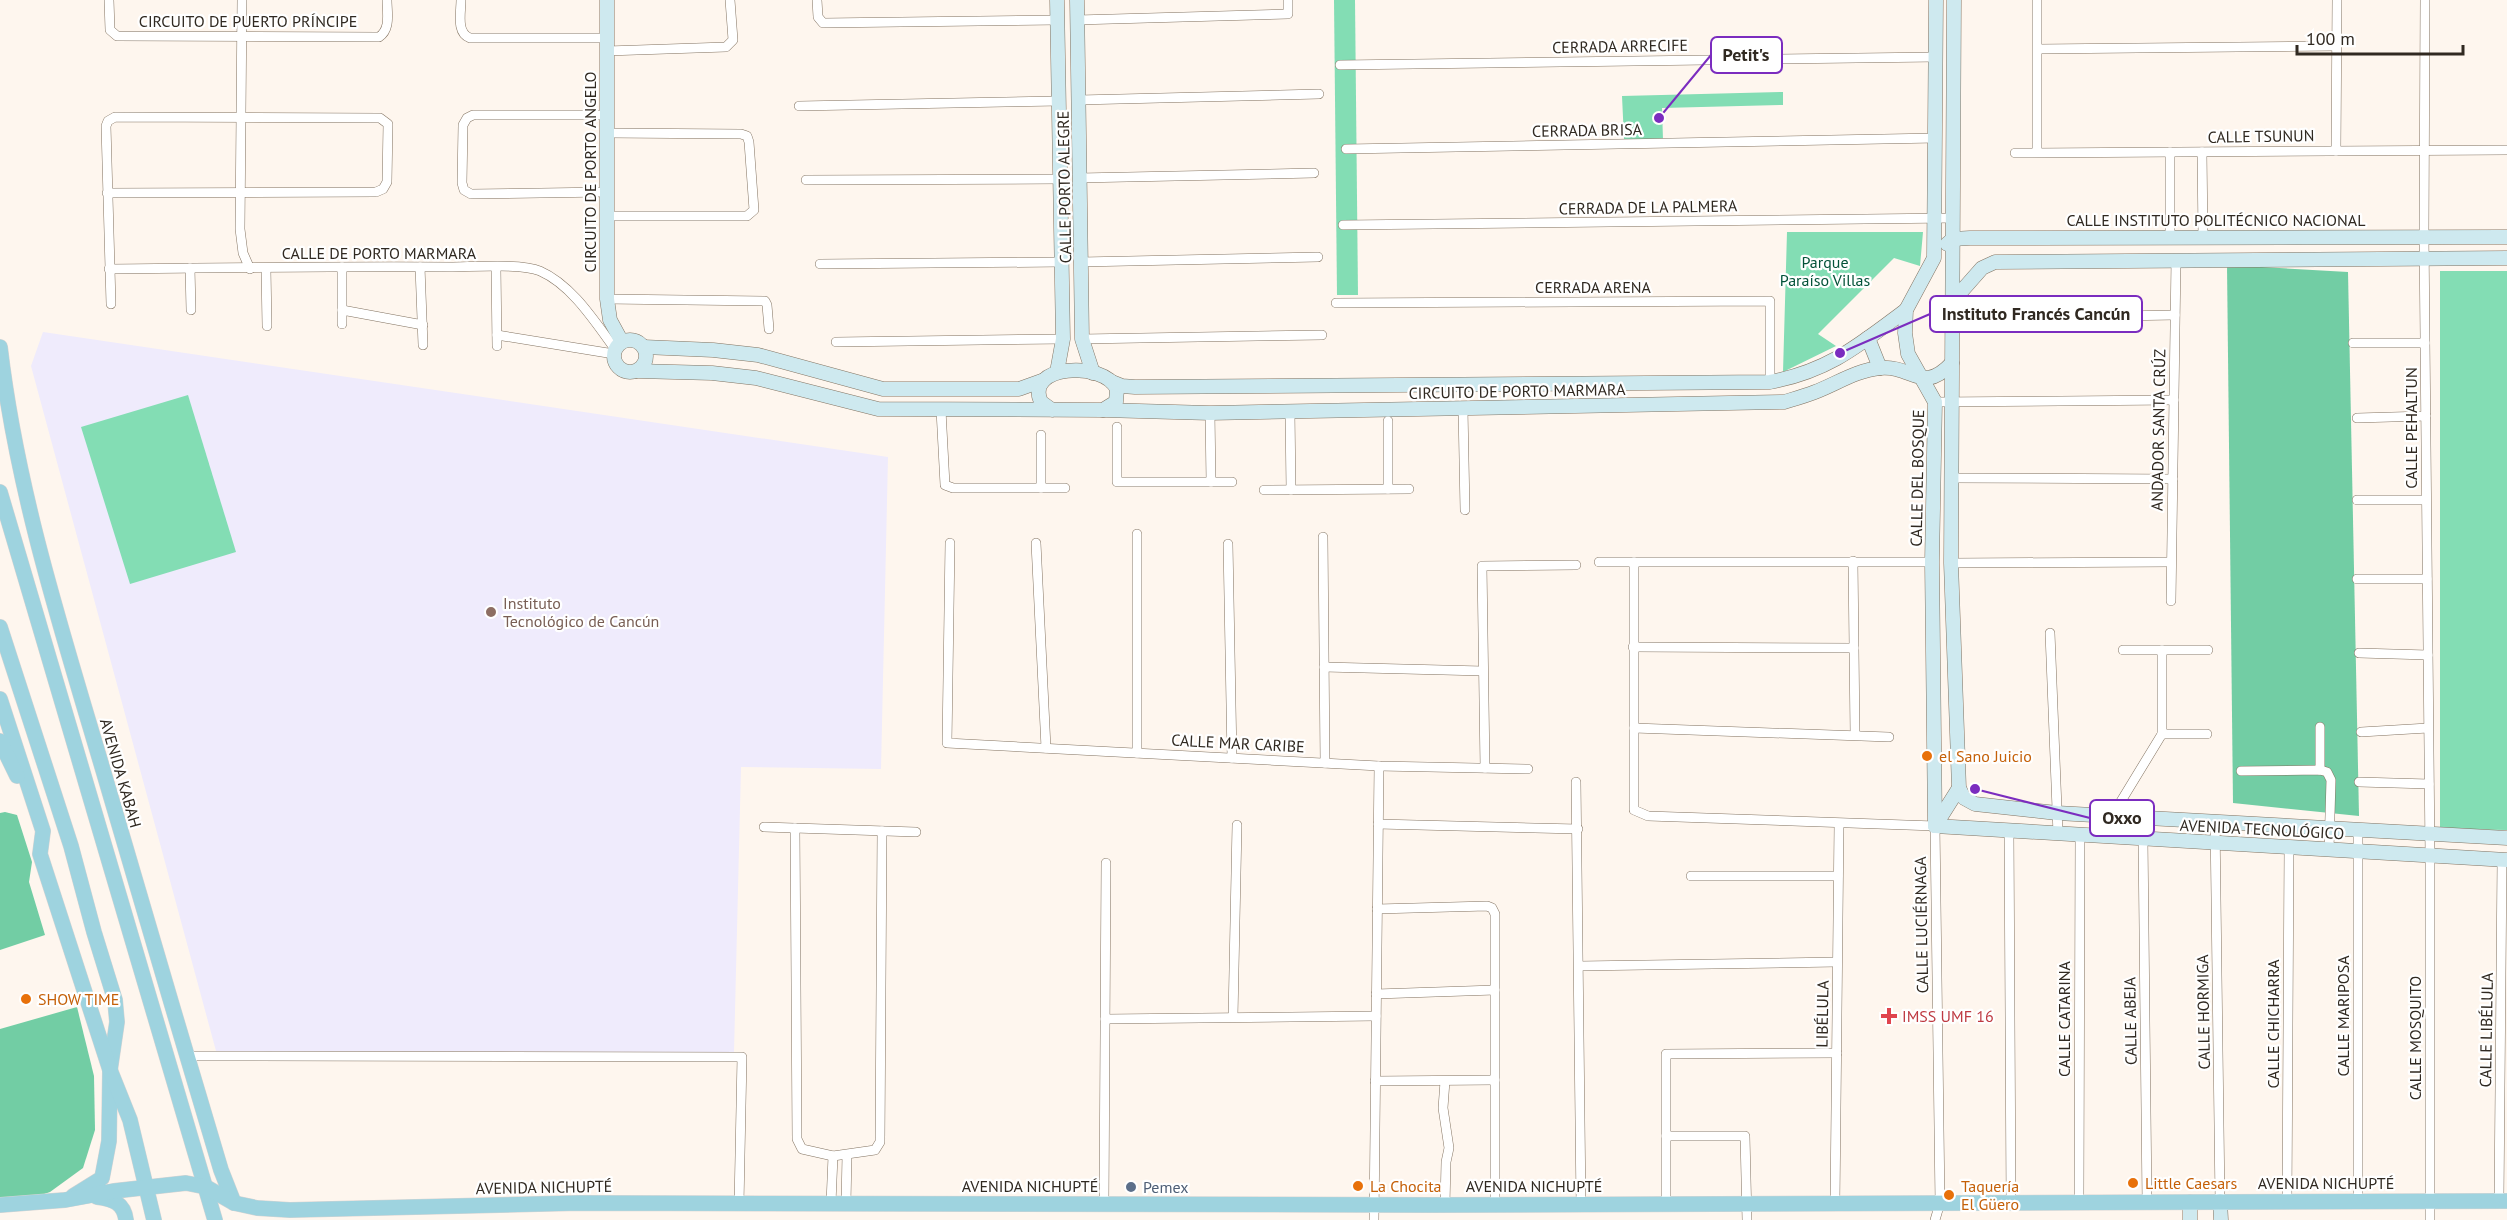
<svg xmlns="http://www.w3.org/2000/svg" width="2507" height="1220" font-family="'PT Sans',sans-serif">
<rect width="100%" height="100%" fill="#fef6ee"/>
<path fill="#efebfc" d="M 43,332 L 888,457 L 881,769 L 741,767 L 734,1052 L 216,1051 L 31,366 Z"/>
<g fill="#83ddb4">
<path d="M 1334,0 L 1355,0 L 1358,295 L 1337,295 Z"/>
<path d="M 1783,92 L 1783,105 L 1662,108 L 1663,140 L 1624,139 L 1622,96 Z"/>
<path d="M 1787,232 L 1923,232 L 1920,266 L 1894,258 L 1818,334 L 1836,346 L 1783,372 Z"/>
<path d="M 2440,271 L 2507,271 L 2507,830 L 2440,829 Z"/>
<path d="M 188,395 L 236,552 L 130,584 L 81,427 Z"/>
</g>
<g fill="#72cda4">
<path d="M 2227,265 L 2348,272 L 2359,816 L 2233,803 Z"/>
<path d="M 5,812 L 17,815 L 32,862 L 29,882 L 45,935 L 0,950 L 0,813 Z"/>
<path d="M 77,1007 L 94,1076 L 95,1130 L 83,1168 L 50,1192 L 24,1201 L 0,1200 L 0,1029 Z"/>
</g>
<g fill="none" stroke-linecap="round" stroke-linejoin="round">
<defs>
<g id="street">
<path d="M 109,0 L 110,30 L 117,36 L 379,37 C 391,29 387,13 387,0"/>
<path d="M 242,0 L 240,229 L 243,253 L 250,269"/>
<path d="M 461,0 C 461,13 456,33 470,38 L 607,38"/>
<path d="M 817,0 L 818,17 L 823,23 L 1057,20"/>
<path d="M 2425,0 L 2424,236 L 2430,855 L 2430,1220"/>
<path d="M 1077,20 L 1288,14 L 1288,0"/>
<path d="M 2038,49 L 2336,46"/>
<path d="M 607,51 L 726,47 L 733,40 L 730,0"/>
<path d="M 1340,65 L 1936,57"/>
<path d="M 1079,100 L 1319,94"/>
<path d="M 799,106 L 1059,101"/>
<path d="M 1346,149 L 1936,138"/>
<path d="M 2336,151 L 2337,0"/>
<path d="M 2037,152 L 2037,0"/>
<path d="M 2202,152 L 2203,237"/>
<path d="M 2015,153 L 2507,150"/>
<path d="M 1079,178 L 1314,173"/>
<path d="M 806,180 L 1061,179"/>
<path d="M 606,192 L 471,194 L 464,190 L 462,183 L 463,125 L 467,118 L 473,115 L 607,115"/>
<path d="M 107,193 L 376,192 L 383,189 L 387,182 L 388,124 L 380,118 L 115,117 L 108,121 L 106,126 L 111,304"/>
<path d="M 606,216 L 747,216 L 754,210 L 749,142 L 747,136 L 741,134 L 607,133"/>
<path d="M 1343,225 L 1953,218"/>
<path d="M 2170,237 L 2170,152"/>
<path d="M 1081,262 L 1318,257"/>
<path d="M 820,264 L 1062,262"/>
<path d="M 420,267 L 423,345"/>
<path d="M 190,268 L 191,310"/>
<path d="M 496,268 L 497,346"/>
<path d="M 109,269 C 223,268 336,266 450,267 C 472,267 522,263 540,271 C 572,285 595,322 615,349"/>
<path d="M 266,269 L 267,326"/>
<path d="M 607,299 L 765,301 L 767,305 L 769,329"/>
<path d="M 1336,303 L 1770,301 L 1770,382"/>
<path d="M 342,310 L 423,325"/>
<path d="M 1952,319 L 2175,315"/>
<path d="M 342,324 L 342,267"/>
<path d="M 497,335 L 614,354"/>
<path d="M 1082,339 L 1322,335"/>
<path d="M 836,342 L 1063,339"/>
<path d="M 2353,343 L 2425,343"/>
<path d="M 1935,402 L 2174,400"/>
<path d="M 1463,409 L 1465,510"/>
<path d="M 941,410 L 945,485 L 953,488 L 1065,488"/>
<path d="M 1290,412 L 1291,490"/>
<path d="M 1210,413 L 1211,482"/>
<path d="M 2357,418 L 2426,416"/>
<path d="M 1388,421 L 1388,489"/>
<path d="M 1117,427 L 1117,482 L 1232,482"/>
<path d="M 1041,435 L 1041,488"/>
<path d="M 1951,478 L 2173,479"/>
<path d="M 1264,490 L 1409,489"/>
<path d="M 2357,500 L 2426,500"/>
<path d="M 1323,537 L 1325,763"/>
<path d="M 950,543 L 947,743 L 1379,766 L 1528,769"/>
<path d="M 1036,543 L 1046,748"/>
<path d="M 1228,544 L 1232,758"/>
<path d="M 1853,561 L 1855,735"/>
<path d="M 1599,562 L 1932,562"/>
<path d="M 1634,562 L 1634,810 L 1648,816 L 1935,826 L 1940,1203 L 1935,1220"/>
<path d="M 1951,563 L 2171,562"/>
<path d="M 2357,579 L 2427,579"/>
<path d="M 2171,601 L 2176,260"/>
<path d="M 2050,633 L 2058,834"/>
<path d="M 1633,647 L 1854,648"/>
<path d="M 2123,650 L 2208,650"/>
<path d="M 2359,653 L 2428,655"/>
<path d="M 1324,667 L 1483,671"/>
<path d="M 2320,727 L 2320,770"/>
<path d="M 1634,728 L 1889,737"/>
<path d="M 2361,732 L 2428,728"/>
<path d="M 2162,734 L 2207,734"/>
<path d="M 1137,753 L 1137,534"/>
<path d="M 1485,768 L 1482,566 L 1576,565"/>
<path d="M 2241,771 L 2320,770 L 2327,772 L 2331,780 L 2329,849"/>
<path d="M 1576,782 L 1581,1204"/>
<path d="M 2359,782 L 2429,784"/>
<path d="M 2112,816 L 2162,734 L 2162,650"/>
<path d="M 2215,822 L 2220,1201"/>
<path d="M 1378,824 L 1578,829"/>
<path d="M 764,827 L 916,832"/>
<path d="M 795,828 L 797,1139 L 802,1149 L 833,1156 L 875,1150 L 880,1142 L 882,831"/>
<path d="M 2009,831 L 2011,1203"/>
<path d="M 2143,839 L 2147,1202"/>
<path d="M 1691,876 L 1838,876"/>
<path d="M 1377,909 L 1487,906 L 1492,908 L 1495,914 L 1495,1204"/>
<path d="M 1579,966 L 1837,962"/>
<path d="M 1376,994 L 1495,990"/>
<path d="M 1233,1017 L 1237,825"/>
<path d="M 1105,1019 L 1376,1016"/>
<path d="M 187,1056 L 742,1057 L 739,1204"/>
<path d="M 1375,1081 L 1495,1080"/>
<path d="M 1666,1136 L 1745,1136 L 1747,1220"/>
<path d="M 2358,1201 L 2358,830"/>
<path d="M 2499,1201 L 2502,860"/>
<path d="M 2079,1202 L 2080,835"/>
<path d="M 2287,1202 L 2289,847"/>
<path d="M 831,1203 L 833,1156"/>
<path d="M 846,1203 L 847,1155"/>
<path d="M 1835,1203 L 1839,824"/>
<path d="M 1104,1204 L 1106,863"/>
<path d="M 1666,1204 L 1666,1054 L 1837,1053"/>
<path d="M 1445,1205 L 1446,1162 L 1449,1148 L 1443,1108 L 1445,1081"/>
<path d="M 1374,1220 L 1379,766"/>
</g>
<g id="secondary">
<path d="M 607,0 L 607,299 L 610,320 L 622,342"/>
<path d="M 1077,0 L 1082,339 L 1093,373"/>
<path d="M 1954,0 L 1951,563 L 1959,788 L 1964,798 L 1975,804 L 2057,813 L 2507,838"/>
<path d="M 1947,244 L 1953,239 L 1970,238 L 2507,237"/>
<path d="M 1952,302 L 1982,268 L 1995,262 L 2507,258"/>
<path d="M 1868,338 L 1880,368"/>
<circle cx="630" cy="356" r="16"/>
<path d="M 644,347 L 713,350 L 758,355 L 883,389 L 1019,389 L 1044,380"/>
<path d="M 637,371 L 712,373 L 756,378 L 878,409 L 1103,410 L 1116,402 L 1117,389 C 1103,360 1024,365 1041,402 L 1052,410"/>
<path d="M 1057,372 L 1063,339 L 1057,0"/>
<path d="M 1112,382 L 1122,386 L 1135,387 L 1770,382 C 1829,371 1859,345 1906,310"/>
<path d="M 1103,410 L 1210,413 L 1784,402 C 1794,399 1805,396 1815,392 C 1836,384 1857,370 1880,368 C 1913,365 1922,395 1952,363"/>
<path d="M 1935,826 L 1932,562 L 1935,402 L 1908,354 L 1905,333 L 1906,310 L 1934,258 L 1936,0"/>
<path d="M 1935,826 L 2507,860"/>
<path d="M 1935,826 L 1959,788"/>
<path d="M 2220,1201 L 2221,1220"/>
<path d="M 2190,1202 L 2190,1220"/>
</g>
<g id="primary">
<path d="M 0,347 C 17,492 62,631 103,770 C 142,903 181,1037 221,1170 L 234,1203"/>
<path d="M 0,492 L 215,1220"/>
<path d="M 0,627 L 71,846 L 94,932 L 115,1000 L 117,1022 L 110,1070 L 109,1141 L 102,1178 L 73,1196"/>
<path d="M 0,699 L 43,831 L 40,854 L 110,1070 L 130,1120 L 154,1220"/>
<path d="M 0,741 L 17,776"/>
<path d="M 97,1197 C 113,1199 124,1203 126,1220"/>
<path d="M 0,1205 L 65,1200 L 114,1191 L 186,1183 L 206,1187 L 234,1203 L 257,1208 L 290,1210 L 579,1203 L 1432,1205 L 2507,1201"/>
</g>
</defs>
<use href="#street" stroke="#837361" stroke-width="10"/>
<use href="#secondary" stroke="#837361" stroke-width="15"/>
<use href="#primary" stroke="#d6d4d3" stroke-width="16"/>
<use href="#street" stroke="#fff" stroke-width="9"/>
<use href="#secondary" stroke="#cee9ef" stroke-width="14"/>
<use href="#primary" stroke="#9ed3df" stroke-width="15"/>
</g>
<circle fill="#8d6e63" stroke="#fff" stroke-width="2" cx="491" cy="612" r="6"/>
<g fill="#e8710a" stroke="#fff" stroke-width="2">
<circle cx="1927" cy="756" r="6"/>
<circle cx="26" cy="999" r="6"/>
<circle cx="2133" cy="1183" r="6"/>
<circle cx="1358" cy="1186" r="6"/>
<circle cx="1949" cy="1195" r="6"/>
</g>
<path fill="#e0444e" stroke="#fff" stroke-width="2" d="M1886 1007h6v6h6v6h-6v6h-6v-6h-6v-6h6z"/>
<circle fill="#5c6f8a" stroke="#fff" stroke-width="2" cx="1131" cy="1187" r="6"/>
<g text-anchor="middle" stroke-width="4.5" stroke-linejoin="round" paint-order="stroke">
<g font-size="16" fill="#302921" stroke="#fff">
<text x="248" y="27">CIRCUITO DE PUERTO PRÍNCIPE</text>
<text transform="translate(1620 46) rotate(-1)" y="6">CERRADA ARRECIFE</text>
<text transform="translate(1587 130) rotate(-1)" y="6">CERRADA BRISA</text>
<text transform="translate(2261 136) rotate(-1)" y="6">CALLE TSUNUN</text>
<text transform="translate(590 172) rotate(-90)" y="6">CIRCUITO DE PORTO ANGELO</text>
<text transform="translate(1064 187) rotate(-91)" y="6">CALLE PORTO ALEGRE</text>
<text transform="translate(1648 207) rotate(-1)" y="6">CERRADA DE LA PALMERA</text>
<text x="2216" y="226">CALLE INSTITUTO POLITÉCNICO NACIONAL</text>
<text x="379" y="259">CALLE DE PORTO MARMARA</text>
<text x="1593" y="293">CERRADA ARENA</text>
<text transform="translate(1517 391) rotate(-1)" y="6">CIRCUITO DE PORTO MARMARA</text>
<text transform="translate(2411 428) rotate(-90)" y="6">CALLE PEHALTUN</text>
<text transform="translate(2158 430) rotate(-89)" y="6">ANDADOR SANTA CRÚZ</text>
<text transform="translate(1917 478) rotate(-89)" y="6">CALLE DEL BOSQUE</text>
<text transform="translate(1238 743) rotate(3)" y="6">CALLE MAR CARIBE</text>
<text transform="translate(121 773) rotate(74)" y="6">AVENIDA KABAH</text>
<text transform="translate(2262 829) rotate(3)" y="6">AVENIDA TECNOLÓGICO</text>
<text transform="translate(1921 925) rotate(-91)" y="6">CALLE LUCIÉRNAGA</text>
<text transform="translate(2203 1012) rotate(-91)" y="6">CALLE HORMIGA</text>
<text transform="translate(1822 1014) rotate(-89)" y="6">LIBÉLULA</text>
<text transform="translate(2343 1016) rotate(-90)" y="6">CALLE MARIPOSA</text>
<text transform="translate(2064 1019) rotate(-90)" y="6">CALLE CATARINA</text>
<text transform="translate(2130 1021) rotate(-91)" y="6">CALLE ABEJA</text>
<text transform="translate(2273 1024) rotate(-90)" y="6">CALLE CHICHARRA</text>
<text transform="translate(2486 1030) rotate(-89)" y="6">CALLE LIBÉLULA</text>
<text transform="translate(2415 1038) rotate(-90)" y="6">CALLE MOSQUITO</text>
<text x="2326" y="1189">AVENIDA NICHUPTÉ</text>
<text x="1030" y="1192">AVENIDA NICHUPTÉ</text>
<text x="1534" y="1192">AVENIDA NICHUPTÉ</text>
<text transform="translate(544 1187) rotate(-1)" y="6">AVENIDA NICHUPTÉ</text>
</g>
<g font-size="16" fill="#035238" stroke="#fff">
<text x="1825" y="268">Parque<tspan x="1825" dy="18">Paraíso Villas</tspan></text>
</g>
<g font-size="16" fill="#785e54" stroke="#fff" text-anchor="start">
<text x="503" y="609">Instituto<tspan x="503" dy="18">Tecnológico de Cancún</tspan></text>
</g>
<g font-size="16" fill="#c56008" stroke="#fff" text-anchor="start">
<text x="1939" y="762">el Sano Juicio</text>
<text x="38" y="1005">SHOW TIME</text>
<text x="2145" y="1189">Little Caesars</text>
<text x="1370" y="1192">La Chocita</text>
<text x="1961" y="1192">Taquería<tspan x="1961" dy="18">El Güero</tspan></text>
</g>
<g font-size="16" fill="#be3a42" stroke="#fff" text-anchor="start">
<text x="1902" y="1022">IMSS UMF 16</text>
</g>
<g font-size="16" fill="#4e5e75" stroke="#fff" text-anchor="start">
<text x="1143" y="1193">Pemex</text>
</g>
</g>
<path fill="none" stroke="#7b2cbf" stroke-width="2" d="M1659 118L1711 55M1840 353L1930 314M1975 789L2090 818"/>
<g fill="#7b2cbf" stroke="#fff" stroke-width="2">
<circle cx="1659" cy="118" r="6"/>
<circle cx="1840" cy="353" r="6"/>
<circle cx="1975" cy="789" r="6"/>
</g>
<g fill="#fff" stroke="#7b2cbf" stroke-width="2">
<rect x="1711" y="37" width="71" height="36" rx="6"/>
<rect x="1930" y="296" width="212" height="36" rx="6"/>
<rect x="2090" y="800" width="64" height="36" rx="6"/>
</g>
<g font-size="18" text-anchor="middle" font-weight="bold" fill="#302921">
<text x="1746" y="61">Petit's</text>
<text x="2036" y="320">Instituto Francés Cancún</text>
<text x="2122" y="824">Oxxo</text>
</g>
<path d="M2297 45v9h166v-9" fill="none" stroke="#302921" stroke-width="3"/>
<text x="2306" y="45" font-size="18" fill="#302921" stroke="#ffffff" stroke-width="4.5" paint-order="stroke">100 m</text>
</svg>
